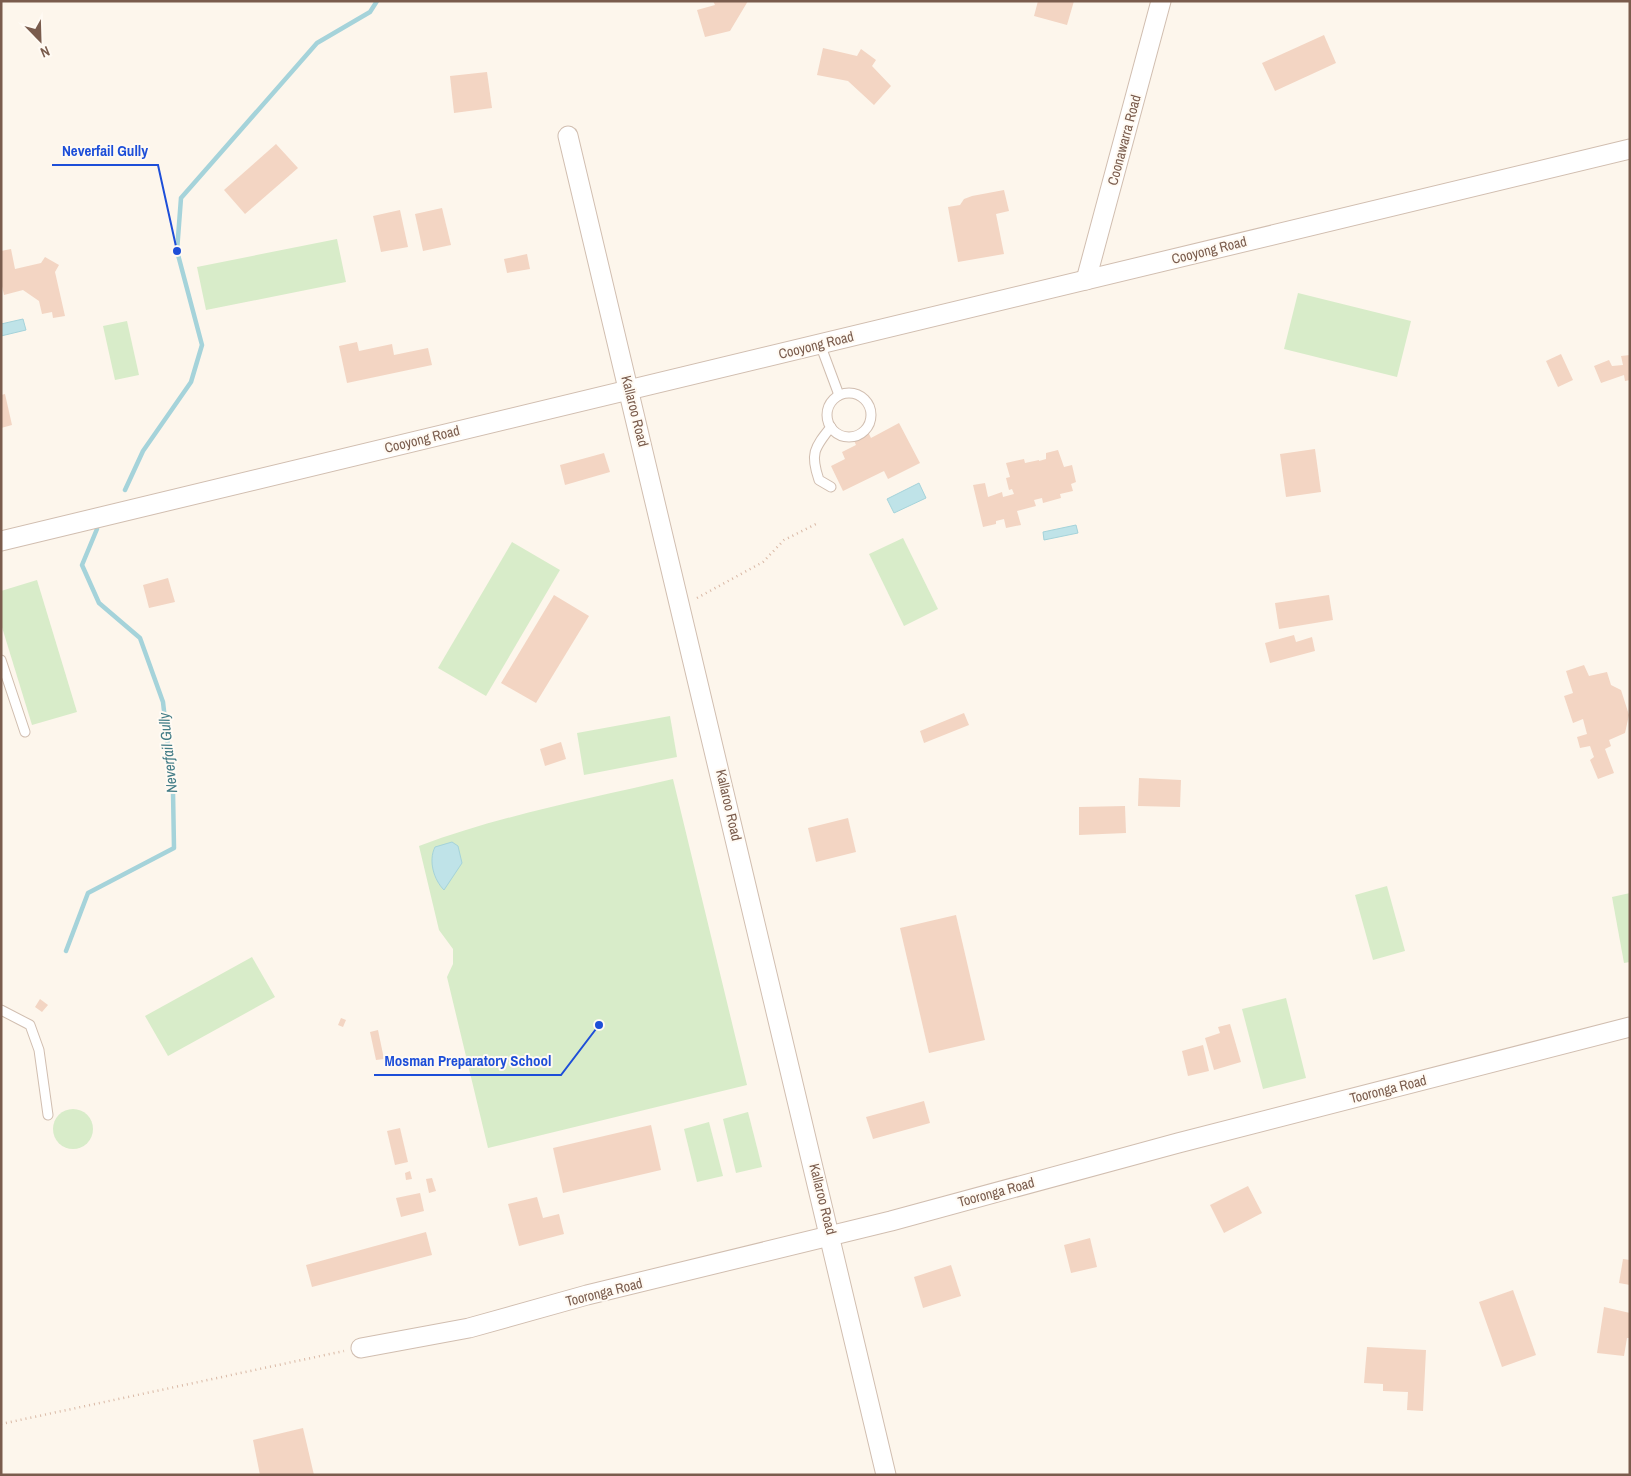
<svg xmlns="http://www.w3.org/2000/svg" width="1631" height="1476" font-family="'Archivo Narrow',sans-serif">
<rect width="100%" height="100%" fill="#fdf6ec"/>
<g fill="#d8ecc9">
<path d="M 337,239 L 346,282 L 206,310 L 197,267 Z"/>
<path d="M 1298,293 L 1411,321 L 1397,377 L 1284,349 Z"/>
<path d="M 127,321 L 139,375 L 115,380 L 103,326 Z"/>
<path d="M 903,538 L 938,609 L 904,626 L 869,554 Z"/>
<path d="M 512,542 L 560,570 L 486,696 L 438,668 Z"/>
<path d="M 37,580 L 77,712 L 32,725 L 1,624 L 1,591 Z"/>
<path d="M 670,716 L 677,757 L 584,775 L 577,733 Z"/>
<path d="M 673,779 L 747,1085 L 488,1148 L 447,977 L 453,964 L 453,949 L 439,930 L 419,846 C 502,815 588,799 673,779 Z"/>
<path d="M 1387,886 L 1405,951 L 1373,960 L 1355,895 Z"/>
<path d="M 1630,893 L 1630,962 L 1624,963 L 1612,897 Z"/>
<path d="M 252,957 L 275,997 L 168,1056 L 145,1016 Z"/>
<path d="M 1286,998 L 1306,1078 L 1263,1089 L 1242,1009 Z"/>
<circle cx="73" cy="1129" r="20"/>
<path d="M 748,1112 L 762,1167 L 736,1173 L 723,1119 Z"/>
<path d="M 709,1122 L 723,1176 L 697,1182 L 684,1129 Z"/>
</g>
<g fill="#bfe3e8" stroke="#a5d3da">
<path d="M 23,319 L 26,330 L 1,336 L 1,324 Z"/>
<path d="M 919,483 L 926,498 L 894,513 L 887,499 Z"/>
<path d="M 1076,525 L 1078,533 L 1044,540 L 1043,532 Z"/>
<path d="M 452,842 L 458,846 L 462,863 L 444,890 C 434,880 428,861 435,847 Z"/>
</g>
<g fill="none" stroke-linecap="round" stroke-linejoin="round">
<g stroke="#a5d3da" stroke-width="4.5">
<path d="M 125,490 L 143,451 L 191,382 L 202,345 L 177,251 L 181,198 L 317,43 L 370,12 L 377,1"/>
<path d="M 66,951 L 88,893 L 174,848 L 173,791 L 163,702 L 140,638 L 99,603 L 82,565 L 97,529"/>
</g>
</g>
<g fill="#f3d5c3">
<path d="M 713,1 L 748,1 L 730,31 L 705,37 L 697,10 L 715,5 Z"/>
<path d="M 1038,1 L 1074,1 L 1067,25 L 1034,16 Z"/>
<path d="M 1324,35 L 1336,63 L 1275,91 L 1262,63 Z"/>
<path d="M 823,48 L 857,56 L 861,49 L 876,60 L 872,66 L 891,86 L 874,105 L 848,81 L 817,75 Z"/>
<path d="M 487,72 L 492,108 L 454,113 L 450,76 Z"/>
<path d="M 276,144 L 298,168 L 245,214 L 224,190 Z"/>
<path d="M 1004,190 L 1009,211 L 996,214 L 1004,254 L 958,262 L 948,207 L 960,205 L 964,199 L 972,196 Z"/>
<path d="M 442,208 L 451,245 L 423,251 L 415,214 Z"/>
<path d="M 400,210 L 408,247 L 381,252 L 373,216 Z"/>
<path d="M 11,249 L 15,269 L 41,263 L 45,257 L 59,265 L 55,272 L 65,316 L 53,318 L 52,312 L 42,314 L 39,301 L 23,290 L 4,295 L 1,282 L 1,251 Z"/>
<path d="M 527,254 L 530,269 L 507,273 L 504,259 Z"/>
<path d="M 357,342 L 359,351 L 392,344 L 394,355 L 428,348 L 432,365 L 347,383 L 339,346 Z"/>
<path d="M 1561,354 L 1573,380 L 1558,387 L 1546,361 Z"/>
<path d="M 1630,355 L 1630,380 L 1625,381 L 1624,375 L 1601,383 L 1594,366 L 1609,360 L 1612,366 L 1623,365 L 1621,356 Z"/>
<path d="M 5,394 L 12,425 L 1,428 L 1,395 Z"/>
<path d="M 899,423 L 920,463 L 888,479 L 884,471 L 843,491 L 831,466 L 845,459 L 842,452 L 856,445 L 851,434 L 865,426 L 871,438 Z"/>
<path d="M 1315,449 L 1321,492 L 1286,497 L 1280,454 Z"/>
<path d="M 1058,450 L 1064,467 L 1072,465 L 1076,482 L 1071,484 L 1073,491 L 1060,494 L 1061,498 L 1043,503 L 1042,498 L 1034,500 L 1036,506 L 1017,511 L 1021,525 L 1006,528 L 1004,519 L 996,521 L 996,524 L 983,527 L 973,485 L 985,483 L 988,497 L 1002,492 L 1003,497 L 1014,494 L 1012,489 L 1009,490 L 1006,478 L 1010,477 L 1006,463 L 1024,459 L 1025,463 L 1039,460 L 1039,461 L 1046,459 L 1046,453 Z"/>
<path d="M 604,453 L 610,472 L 565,485 L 560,465 Z"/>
<path d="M 168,578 L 175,602 L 149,608 L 143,585 Z"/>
<path d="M 554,595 L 589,616 L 536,703 L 501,683 Z"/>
<path d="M 1329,595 L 1333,620 L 1279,629 L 1275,603 Z"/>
<path d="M 1294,635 L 1296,642 L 1312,637 L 1315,651 L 1270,663 L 1265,643 Z"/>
<path d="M 1584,665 L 1589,676 L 1607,672 L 1611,685 L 1621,690 L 1629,715 L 1625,733 L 1609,740 L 1611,746 L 1605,749 L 1614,773 L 1598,779 L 1590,760 L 1594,757 L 1590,746 L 1580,748 L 1577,737 L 1587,734 L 1583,719 L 1573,723 L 1564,696 L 1573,693 L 1566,671 Z"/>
<path d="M 964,713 L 969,725 L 924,743 L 920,731 Z"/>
<path d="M 561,742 L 566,759 L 545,766 L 540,749 Z"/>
<path d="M 1139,778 L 1181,780 L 1180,807 L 1138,806 Z"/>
<path d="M 1125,806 L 1126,833 L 1079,835 L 1079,807 Z"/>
<path d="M 848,818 L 856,852 L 816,862 L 808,828 Z"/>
<path d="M 956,915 L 985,1040 L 929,1053 L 900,928 Z"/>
<path d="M 40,999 L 48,1005 L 42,1012 L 35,1007 Z"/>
<path d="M 341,1018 L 346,1020 L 343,1027 L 338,1025 Z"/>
<path d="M 1230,1024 L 1241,1062 L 1214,1070 L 1205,1038 L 1220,1033 L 1218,1027 Z"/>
<path d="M 378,1030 L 384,1059 L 376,1060 L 370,1032 Z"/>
<path d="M 1203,1045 L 1209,1071 L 1188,1076 L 1182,1051 Z"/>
<path d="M 924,1101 L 930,1123 L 873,1139 L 866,1117 Z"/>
<path d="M 651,1125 L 661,1170 L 563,1193 L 553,1148 Z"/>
<path d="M 400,1128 L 408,1162 L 395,1165 L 387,1131 Z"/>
<path d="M 410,1171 L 412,1179 L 406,1180 L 405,1173 Z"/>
<path d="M 432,1178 L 436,1191 L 429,1193 L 426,1179 Z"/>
<path d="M 1248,1186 L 1262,1213 L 1224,1233 L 1210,1205 Z"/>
<path d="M 420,1193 L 424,1211 L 401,1217 L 396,1198 Z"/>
<path d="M 537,1197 L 543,1218 L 559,1214 L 564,1234 L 519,1246 L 508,1204 Z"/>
<path d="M 426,1232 L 432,1255 L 312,1287 L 306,1265 Z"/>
<path d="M 1090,1238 L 1097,1267 L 1071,1273 L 1064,1245 Z"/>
<path d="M 1623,1259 L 1630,1260 L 1630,1285 L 1619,1283 Z"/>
<path d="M 951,1265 L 961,1296 L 923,1308 L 914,1277 Z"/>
<path d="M 1513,1290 L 1536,1355 L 1502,1367 L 1479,1302 Z"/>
<path d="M 1604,1307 L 1630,1313 L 1630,1338 L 1627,1338 L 1624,1356 L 1597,1353 Z"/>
<path d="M 1367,1347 L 1426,1350 L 1423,1411 L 1407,1410 L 1408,1392 L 1383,1391 L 1383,1384 L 1364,1383 Z"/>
<path d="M 303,1428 L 314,1475 L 260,1475 L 253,1440 Z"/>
</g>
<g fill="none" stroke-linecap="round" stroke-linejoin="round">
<defs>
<g id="lane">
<path d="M 820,344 L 839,395"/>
<circle cx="849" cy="415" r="22"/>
<path d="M 831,427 C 814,448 810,454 819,480 L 831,487"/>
<path d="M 1,660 L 25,732"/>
<path d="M 1,1010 L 30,1025 L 39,1050 L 48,1115"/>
</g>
<g id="street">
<path d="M 568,136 C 676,582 784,1028 886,1475"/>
<path d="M 1086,280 L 1161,1"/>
<path d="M 1,541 L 1630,149"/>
<path d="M 361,1348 L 469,1328 L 587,1295 L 891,1221 L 1178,1143 L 1630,1027"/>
</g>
</defs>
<use href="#lane" stroke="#d1beb0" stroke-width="11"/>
<use href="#street" stroke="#d1beb0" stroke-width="21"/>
<g stroke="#d9b8a5" stroke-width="2.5" stroke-dasharray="1 4" stroke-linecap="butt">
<path d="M 697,598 L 763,562 L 784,540 L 818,523"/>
<path d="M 1,1424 L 344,1351"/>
</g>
<use href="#lane" stroke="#fff" stroke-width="9"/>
<use href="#street" stroke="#fff" stroke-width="19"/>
</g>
<g text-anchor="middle" stroke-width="4" stroke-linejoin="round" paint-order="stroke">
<g font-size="14" fill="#7a5c4d" stroke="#fffaf3">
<text transform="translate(1124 140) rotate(-75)" y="5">Coonawarra Road</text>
<text transform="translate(1209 250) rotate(-14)" y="5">Cooyong Road</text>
<text transform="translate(816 345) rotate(-14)" y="5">Cooyong Road</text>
<text transform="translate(635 411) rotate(76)" y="5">Kallaroo Road</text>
<text transform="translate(422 439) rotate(-14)" y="5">Cooyong Road</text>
<text transform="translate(729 805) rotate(77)" y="5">Kallaroo Road</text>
<text transform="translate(1388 1089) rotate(-14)" y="5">Tooronga Road</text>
<text transform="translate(996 1192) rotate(-15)" y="5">Tooronga Road</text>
<text transform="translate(823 1199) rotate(76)" y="5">Kallaroo Road</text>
<text transform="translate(604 1292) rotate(-14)" y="5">Tooronga Road</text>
</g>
<g font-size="15" font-style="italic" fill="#437c86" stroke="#fffaf3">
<text transform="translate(168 753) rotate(-96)" y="5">Neverfail Gully</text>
</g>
</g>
<path fill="none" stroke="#1d4ed8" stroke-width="2" d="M177 251L158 165H52M599 1025L561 1075H374"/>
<g fill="#1d4ed8" stroke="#fffaf3" stroke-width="2">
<circle cx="177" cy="251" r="5"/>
<circle cx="599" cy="1025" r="5"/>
</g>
<g font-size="15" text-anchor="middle" font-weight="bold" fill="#1d4ed8" stroke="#fffaf3" stroke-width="4" stroke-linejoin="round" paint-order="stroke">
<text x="105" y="156">Neverfail Gully</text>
<text x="468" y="1066">Mosman Preparatory School</text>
</g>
<rect width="1631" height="1476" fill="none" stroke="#7a5c4d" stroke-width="5"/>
<g transform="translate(40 40) rotate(157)" stroke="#fffaf3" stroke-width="4" paint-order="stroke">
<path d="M0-4L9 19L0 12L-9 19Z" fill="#7a5c4d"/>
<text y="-8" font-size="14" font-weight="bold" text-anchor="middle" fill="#7a5c4d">N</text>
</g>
</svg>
